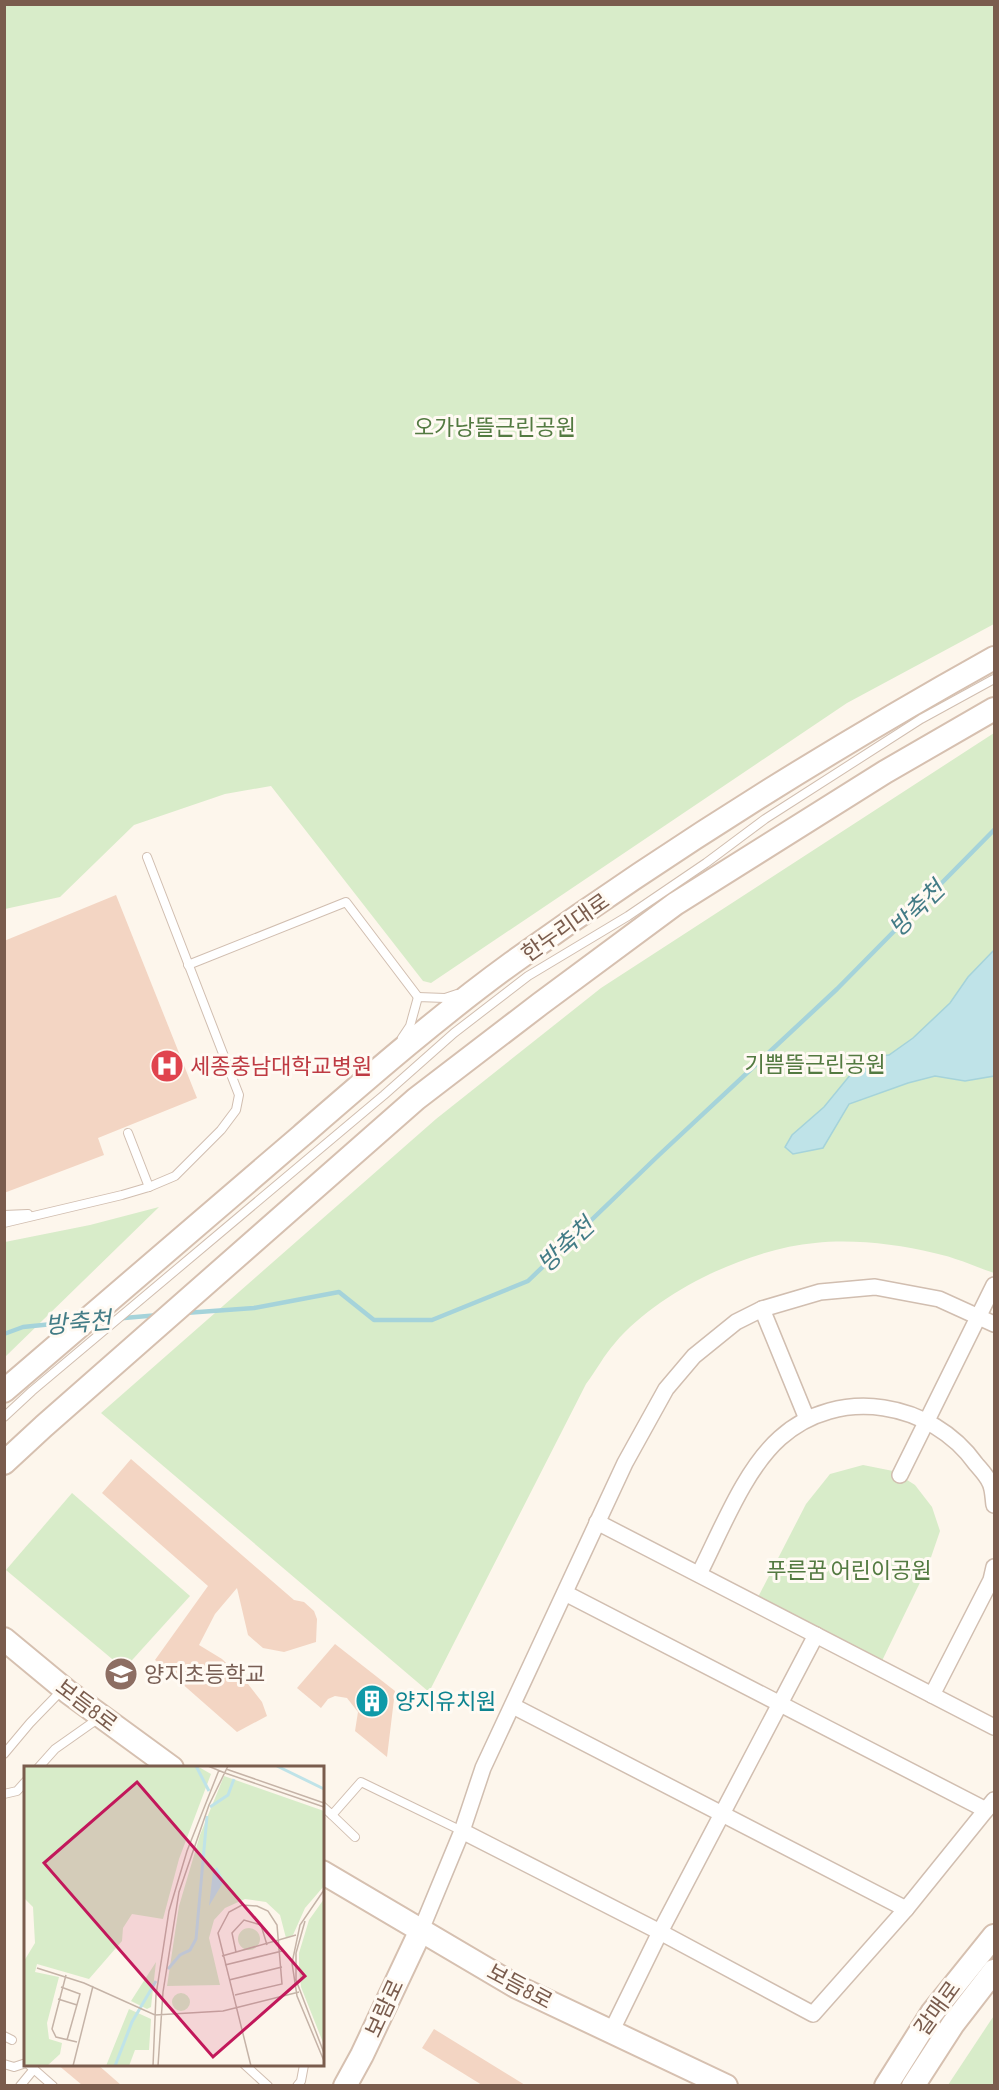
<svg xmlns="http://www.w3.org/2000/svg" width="999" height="2090" font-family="'Sofia Sans Condensed','Noto Sans KR',sans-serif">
<rect width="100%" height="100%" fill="#fdf6ec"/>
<g fill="#d8ecc9">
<path d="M 4,5 L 994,5 L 994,624 L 847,703 L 431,983 L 423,981 L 271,786 L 225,794 L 134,825 L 60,897 L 5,909 Z"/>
<path d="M 994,733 L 994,1273 C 974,1266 954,1257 934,1253 C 897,1244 853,1239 815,1243 C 748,1249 659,1291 615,1343 C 604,1355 596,1371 586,1384 L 429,1692 L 101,1413 L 436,1119 L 601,988 Z"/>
<path d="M 159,1207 L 5,1357 L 5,1242 L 90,1225 Z"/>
<path d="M 863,1465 L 893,1471 L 915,1485 L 932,1507 L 940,1531 L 928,1566 L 879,1667 L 755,1603 L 806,1504 L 830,1474 Z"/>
<path d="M 72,1493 L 190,1596 L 124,1669 L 6,1570 Z"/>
<path d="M 994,2016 L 994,2085 L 948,2085 L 991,2020 Z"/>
</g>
<path fill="#bfe3e8" stroke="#a5d3da" stroke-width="1.5" d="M 994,950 L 994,1076 L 965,1081 L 935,1076 L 908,1083 L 849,1104 L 823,1148 L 793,1154 L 785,1147 L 792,1135 L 824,1107 L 851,1074 L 870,1057 L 889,1055 L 913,1038 L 950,1003 L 968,977 Z"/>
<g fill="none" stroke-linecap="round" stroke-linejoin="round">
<g stroke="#a5d3da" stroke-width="4.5">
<path d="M 185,1313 L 254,1308 L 339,1292 L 374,1320 L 432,1320 L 528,1281 L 659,1155 L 837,989 L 994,830"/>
<path d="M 101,1320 L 159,1315"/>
<path d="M 4,1334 L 23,1327 L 72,1322"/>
</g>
</g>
<g fill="#f3d5c3">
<path d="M 116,895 L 197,1098 L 98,1138 L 104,1155 L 4,1193 L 4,941 Z"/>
<path d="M 131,1459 L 294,1600 L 304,1602 L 314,1611 L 317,1619 L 316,1642 L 284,1652 L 263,1648 L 248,1635 L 237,1588 L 215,1614 L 199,1645 L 222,1659 L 248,1684 L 262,1702 L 267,1716 L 237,1732 L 155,1660 L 208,1586 L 102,1493 Z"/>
<path d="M 335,1644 L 395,1691 L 387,1757 L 355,1731 L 358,1712 L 347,1698 L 335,1696 L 328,1699 L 321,1708 L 297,1688 Z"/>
<path d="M 434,2029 L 525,2085 L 482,2085 L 422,2048 Z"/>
<path d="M 57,2064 L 97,2064 L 121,2085 L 82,2085 Z"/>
</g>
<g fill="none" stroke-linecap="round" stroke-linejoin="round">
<defs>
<g id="lane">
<path d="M 188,965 L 346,902 L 418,997"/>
<path d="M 402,1038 L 410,1026 L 418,997 L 445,998 L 457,994"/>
<path d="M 128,1133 L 149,1187"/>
<path d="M 4,1215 L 28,1214"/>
<path d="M 4,1223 L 122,1195 L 149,1187 L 175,1176 L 221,1130 L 236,1110 L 239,1095 L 147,857"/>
<path d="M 4,1417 L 32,1391 L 384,1095 L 454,1033 L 528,976 L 628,916 L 706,863 L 765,819 L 921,719 L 994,679"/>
<path d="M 4,1754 L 30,1723 L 63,1689"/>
<path d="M 38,1768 L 55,1749 L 99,1718"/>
<path d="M 4,1794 L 17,1791 L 26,1781"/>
<path d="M 322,1806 L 332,1815 L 361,1782 L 462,1831"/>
<path d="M 332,1815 L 355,1837"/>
<path d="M 4,2036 L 12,2040"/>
<path d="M 4,2064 L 14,2067 L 26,2063"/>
<path d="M 28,2064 L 53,2086"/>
<path d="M 244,2064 L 268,2086"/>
<path d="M 20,2086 L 34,2069"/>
<path d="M 297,2086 L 301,2081 L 304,2065"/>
</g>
<g id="street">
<path d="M 762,1309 L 807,1419"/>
<path d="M 900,1475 L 994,1285"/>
<path d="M 597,1522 L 994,1727"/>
<path d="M 699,1574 C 721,1531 744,1470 780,1438 C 839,1385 932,1402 976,1464 C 981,1470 987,1476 990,1483 C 993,1489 993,1498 994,1505"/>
<path d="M 565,1593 L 986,1810"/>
<path d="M 932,1695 L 991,1580 L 994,1567"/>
<path d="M 513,1706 L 906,1909"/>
<path d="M 462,1831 L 660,1932 L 813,2014 L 906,1909 L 994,1800"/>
<path d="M 421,1930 L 462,1831 L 483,1768 L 625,1463 L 666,1389 L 694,1356 L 736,1322 L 762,1309 L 820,1292 L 875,1287 L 939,1299 L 994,1324"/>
<path d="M 612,2030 L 660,1932 L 816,1635"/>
</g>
<g id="secondary">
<path d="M 4,1391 C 103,1306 202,1221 301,1136 C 369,1077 439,1016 512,963 C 666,852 829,750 994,658"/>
<path d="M 4,1463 L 44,1426 L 416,1099 L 540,1004 L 675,904 L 885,772 L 994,709"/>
<path d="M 4,1639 L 68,1692 L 172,1768"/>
<path d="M 322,1872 L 517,1987 L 726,2086"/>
<path d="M 345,2086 L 362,2055 L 421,1930"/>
<path d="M 886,2086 L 932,2013 L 994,1936"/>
<path d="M 913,2086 L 953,2024 L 994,1971"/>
</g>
</defs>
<use href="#lane" stroke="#d1beb0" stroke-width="10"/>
<use href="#street" stroke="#d1beb0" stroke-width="18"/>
<use href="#secondary" stroke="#d6c0b0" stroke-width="26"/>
<use href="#lane" stroke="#fff" stroke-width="8"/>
<use href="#street" stroke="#fff" stroke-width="15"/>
<use href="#secondary" stroke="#fff" stroke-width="22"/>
</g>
<defs>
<symbol id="hospital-disc" viewBox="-11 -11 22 22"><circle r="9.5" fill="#e0444e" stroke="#fffaf3"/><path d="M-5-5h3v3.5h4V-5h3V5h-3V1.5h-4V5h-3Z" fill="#fff"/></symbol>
<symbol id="school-disc" viewBox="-11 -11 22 22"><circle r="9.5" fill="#8d6e63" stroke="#fffaf3"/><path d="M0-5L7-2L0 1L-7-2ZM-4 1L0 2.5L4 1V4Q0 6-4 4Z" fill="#fff"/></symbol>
<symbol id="building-disc" viewBox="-11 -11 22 22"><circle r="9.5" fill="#0f9aa8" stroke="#fffaf3"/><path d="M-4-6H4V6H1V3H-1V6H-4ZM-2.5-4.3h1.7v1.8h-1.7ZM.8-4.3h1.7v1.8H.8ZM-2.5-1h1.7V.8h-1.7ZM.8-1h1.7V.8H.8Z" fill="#fff"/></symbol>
</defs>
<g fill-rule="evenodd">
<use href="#hospital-disc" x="148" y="1047" width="38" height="38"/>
<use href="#school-disc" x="102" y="1655" width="38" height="38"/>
<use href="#building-disc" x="353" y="1682" width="38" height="38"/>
</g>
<g text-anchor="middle" stroke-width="6" stroke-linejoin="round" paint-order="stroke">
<g font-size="22" fill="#537a41" stroke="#fffaf3">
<text x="495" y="435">오가낭뜰근린공원</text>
<text x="815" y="1072">기쁨뜰근린공원</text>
<text x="849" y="1578">푸른꿈 어린이공원</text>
</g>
<g font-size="22" fill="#7a5c4d" stroke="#fffaf3">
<text transform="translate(565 927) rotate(-35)" y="8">한누리대로</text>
<text transform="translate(87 1705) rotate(37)" y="8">보듬8로</text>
<text transform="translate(520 1986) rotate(28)" y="8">보듬8로</text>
<text transform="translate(384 2008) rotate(-65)" y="8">보람로</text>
<text transform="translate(937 2008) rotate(-54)" y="8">갈매로</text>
</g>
<g font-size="22" fill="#be3a42" stroke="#fffaf3" text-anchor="start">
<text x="190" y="1074">세종충남대학교병원</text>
</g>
<g font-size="22" fill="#785e54" stroke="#fffaf3" text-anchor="start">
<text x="144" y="1682">양지초등학교</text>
</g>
<g font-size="22" fill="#0d838f" stroke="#fffaf3" text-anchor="start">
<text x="395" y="1709">양지유치원</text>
</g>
<g font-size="24" font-style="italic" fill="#437c86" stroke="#fffaf3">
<text transform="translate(917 909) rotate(-45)" y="8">방축천</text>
<text transform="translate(566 1245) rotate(-43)" y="8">방축천</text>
<text transform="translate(78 1323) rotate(-5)" y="8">방축천</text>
</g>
</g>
<g transform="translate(24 1766)">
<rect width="300" height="300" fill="#fdf6ec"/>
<path d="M 0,0 L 173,0 L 187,8 L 155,93 L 139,153 L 108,148 L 99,162 L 98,175 L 65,213 L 13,198 L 11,206 L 35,211 L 23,257 L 25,273 L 38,277 L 36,288 L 23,300 L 0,300 L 0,195 L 11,177 L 9,141 L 0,132 ZM 200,10 L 300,45 L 300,120 L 281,142 L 269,169 L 262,172 L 256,149 L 242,136 L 221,133 L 201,142 L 190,154 L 185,172 L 196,219 L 143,220 L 155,140 L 176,69 ZM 300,133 L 300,279 L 277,221 L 275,204 L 275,187 L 285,154 ZM214 173a11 11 0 1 1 22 0a11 11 0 1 1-22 0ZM 132,196 L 127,241 L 123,243 L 107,235 ZM148 236a9 9 0 1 1 18 0a9 9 0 1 1-18 0ZM 105,243 L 127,253 L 125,284 L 111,284 L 105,300 L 82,300 Z" fill="#d8ecc9"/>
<path d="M 193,101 L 200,115 L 185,140 L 189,105 Z" fill="#bfe3e8"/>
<path fill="none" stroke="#bfe3e8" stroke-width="3" d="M 172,0 L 185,25M 253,0 L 300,23M 186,41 L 204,29 L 210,13M 144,203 L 156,189 L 166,184 L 172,173 L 183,50M 91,300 L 108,256 L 132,215"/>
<path fill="none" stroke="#c5b3a7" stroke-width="1.5" d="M 184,0 L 201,7M 202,3 L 300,37M 201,7 L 300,41M 300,124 L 276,159 L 268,197 L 273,230 L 300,295M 281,155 L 272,187 L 272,214 L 300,287M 0,160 L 0,185M 212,186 L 208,167 L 220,154 L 237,159 L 243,179M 198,190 L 272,169M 201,199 L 258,185M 13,202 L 60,217 L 131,249 L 199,245 L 275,226M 42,209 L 28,263 L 32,271 L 53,276M 205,214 L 258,201M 37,221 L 56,228 L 43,274M 211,229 L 258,218 L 253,159 L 244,145 L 233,140 L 218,139 L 205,146 L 194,167 L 227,300M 34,233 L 53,239M 49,300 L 69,220M 129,300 L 132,229 L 145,145 L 163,85 L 195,4M 134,300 L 139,226 L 155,126 L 185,39 L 204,0"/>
<path fill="#c2185b" fill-opacity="0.15" stroke="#c2185b" stroke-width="3" d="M 113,16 L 281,210 L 189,291 L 20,97 Z"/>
<rect width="300" height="300" fill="none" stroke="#7a5c4d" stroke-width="3"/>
</g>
<rect width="999" height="2090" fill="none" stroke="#7a5c4d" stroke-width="12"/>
</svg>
